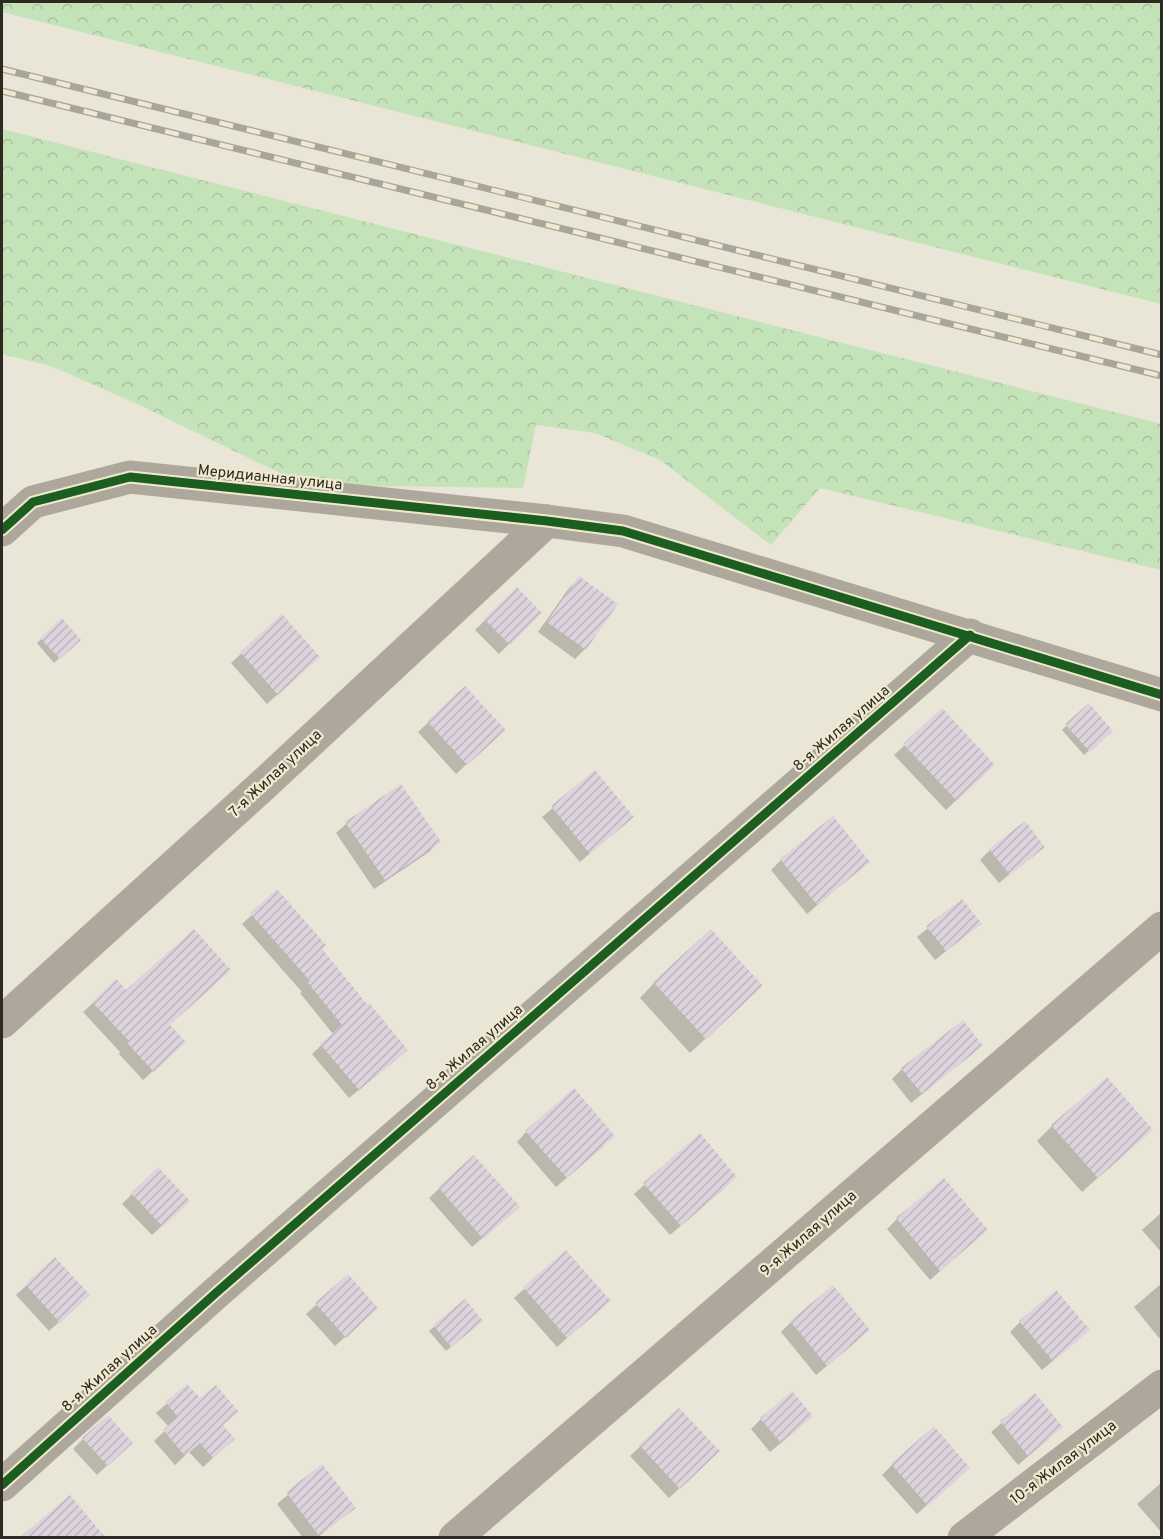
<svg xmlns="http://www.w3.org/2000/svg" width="1163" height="1539" font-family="Overpass,sans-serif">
<defs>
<pattern id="forest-crowns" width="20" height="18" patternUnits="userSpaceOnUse" patternTransform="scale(1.5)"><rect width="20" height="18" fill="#c5e3b9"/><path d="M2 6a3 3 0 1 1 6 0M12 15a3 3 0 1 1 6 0" fill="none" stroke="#aac39f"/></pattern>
<pattern id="building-hatch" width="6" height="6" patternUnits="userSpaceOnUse" patternTransform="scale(1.5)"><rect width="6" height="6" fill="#dcd3dc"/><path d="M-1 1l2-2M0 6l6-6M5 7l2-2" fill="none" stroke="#bdb5bc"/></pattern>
</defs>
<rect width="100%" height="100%" fill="#e9e5d7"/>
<g fill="url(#forest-crowns)">
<path d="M 2,2 L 1161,2 L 1161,304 L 2,12 Z"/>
<path d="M 2,129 L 1161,424 L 1161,570 L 820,488 L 771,545 L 660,460 L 595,433 L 536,425 L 523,488 L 305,485 L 137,404 L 51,366 L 2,354 Z"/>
</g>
<g fill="#0003">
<path d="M 579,578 L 585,649 L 575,659 L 538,632 L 569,588 Z"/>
<path d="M 517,589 L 540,613 L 499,654 L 475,630 Z"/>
<path d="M 282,616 L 308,667 L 267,704 L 231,663 Z"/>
<path d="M 62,620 L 79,640 L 54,663 L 37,643 Z"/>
<path d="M 465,688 L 494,739 L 456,774 L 418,732 Z"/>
<path d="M 1088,705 L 1111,731 L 1084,755 L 1062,730 Z"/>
<path d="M 942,710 L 993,765 L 946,810 L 894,755 Z"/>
<path d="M 595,772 L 632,817 L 580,862 L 542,817 Z"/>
<path d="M 346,824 L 439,842 L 429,852 L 374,889 L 336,833 Z"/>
<path d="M 1043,847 L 999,883 L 980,860 L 990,850 Z"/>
<path d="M 781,860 L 868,862 L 807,914 L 771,870 Z"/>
<path d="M 277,891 L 367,1007 L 397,1059 L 349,1098 L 312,1054 L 333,1034 L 300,993 L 302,992 L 242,924 Z"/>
<path d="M 962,901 L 980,924 L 935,960 L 917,937 Z"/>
<path d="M 654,983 L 746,1001 L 690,1053 L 640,998 Z"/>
<path d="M 126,992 L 168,1025 L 174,1052 L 143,1080 L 119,1054 L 120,1052 L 83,1012 L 93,1003 Z"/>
<path d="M 981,1046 L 911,1103 L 892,1079 L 902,1069 Z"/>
<path d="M 1052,1126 L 1151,1130 L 1082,1192 L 1037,1141 Z"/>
<path d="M 526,1132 L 604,1146 L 556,1187 L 517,1142 Z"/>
<path d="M 700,1135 L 726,1187 L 670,1235 L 634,1194 Z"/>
<path d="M 474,1157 L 508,1216 L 472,1247 L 429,1198 Z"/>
<path d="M 132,1194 L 178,1211 L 152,1235 L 122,1204 Z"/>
<path d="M 1162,1212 L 1162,1253 L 1142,1230 Z"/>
<path d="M 897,1219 L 986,1230 L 930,1280 L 887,1229 Z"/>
<path d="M 55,1259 L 78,1305 L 49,1331 L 16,1295 Z"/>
<path d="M 348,1276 L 366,1318 L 335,1346 L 306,1314 Z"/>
<path d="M 1162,1283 L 1162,1336 L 1159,1338 L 1134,1307 Z"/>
<path d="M 524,1289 L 599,1310 L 557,1347 L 514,1298 Z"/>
<path d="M 465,1301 L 477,1325 L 446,1351 L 429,1331 Z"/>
<path d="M 791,1322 L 858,1340 L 816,1375 L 781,1332 Z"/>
<path d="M 1020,1322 L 1078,1340 L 1042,1370 L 1010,1332 Z"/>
<path d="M 187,1386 L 222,1426 L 223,1449 L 203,1467 L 189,1452 L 175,1465 L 154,1441 L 169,1427 L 156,1413 Z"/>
<path d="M 1035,1395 L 1051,1437 L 1018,1465 L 991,1432 Z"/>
<path d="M 679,1410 L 708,1461 L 669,1498 L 630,1456 Z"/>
<path d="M 761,1419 L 801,1426 L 770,1452 L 751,1429 Z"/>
<path d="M 83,1439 L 121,1452 L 97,1475 L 73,1449 Z"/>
<path d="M 892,1465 L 958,1478 L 917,1514 L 882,1475 Z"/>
<path d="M 322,1466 L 354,1508 L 317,1538 L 303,1538 L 277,1504 Z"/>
<path d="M 1162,1482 L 1162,1533 L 1137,1504 Z"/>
</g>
<g fill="url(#building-hatch)">
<path d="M 579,576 L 618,604 L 586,650 L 547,622 Z"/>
<path d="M 517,587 L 542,613 L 510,645 L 484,619 Z"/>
<path d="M 282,614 L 320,657 L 278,695 L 240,652 Z"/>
<path d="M 62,618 L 81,640 L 60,659 L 40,638 Z"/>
<path d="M 465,686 L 506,730 L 467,765 L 427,721 Z"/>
<path d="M 1089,703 L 1113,731 L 1090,752 L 1065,724 Z"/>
<path d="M 942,708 L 995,765 L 957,801 L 903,744 Z"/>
<path d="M 595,770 L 634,817 L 590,854 L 551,806 Z"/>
<path d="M 401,784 L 441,842 L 385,880 L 345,822 Z"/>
<path d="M 833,816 L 870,862 L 817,905 L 780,859 Z"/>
<path d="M 1025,821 L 1045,847 L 1010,875 L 989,849 Z"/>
<path d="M 277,889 L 326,945 L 322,949 L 367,1004 L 369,1003 L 408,1050 L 359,1090 L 320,1044 L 342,1025 L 308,983 L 310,981 L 250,913 Z"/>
<path d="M 962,899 L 982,924 L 946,951 L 926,926 Z"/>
<path d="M 194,929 L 231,970 L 170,1025 L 186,1042 L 154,1072 L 127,1043 L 129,1041 L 92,1002 L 116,979 L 126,990 Z"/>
<path d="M 711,929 L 763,986 L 706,1039 L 653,982 Z"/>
<path d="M 963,1020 L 983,1046 L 922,1094 L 901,1068 Z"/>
<path d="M 1107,1077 L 1153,1130 L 1098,1178 L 1051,1125 Z"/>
<path d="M 574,1088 L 615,1136 L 567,1178 L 525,1131 Z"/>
<path d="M 700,1133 L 737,1177 L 681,1226 L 643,1183 Z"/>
<path d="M 474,1155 L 520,1207 L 483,1239 L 438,1187 Z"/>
<path d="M 158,1167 L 190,1201 L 163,1227 L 131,1193 Z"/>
<path d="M 944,1178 L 988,1230 L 940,1271 L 896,1218 Z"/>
<path d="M 566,1250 L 611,1301 L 567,1338 L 523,1287 Z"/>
<path d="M 55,1257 L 90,1295 L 60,1323 L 25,1284 Z"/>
<path d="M 348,1274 L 378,1308 L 346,1338 L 315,1303 Z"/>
<path d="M 833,1285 L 870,1330 L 827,1366 L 790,1321 Z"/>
<path d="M 1056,1290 L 1090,1330 L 1053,1361 L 1019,1321 Z"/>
<path d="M 465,1299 L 483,1321 L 451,1347 L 433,1325 Z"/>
<path d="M 187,1384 L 200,1398 L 216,1385 L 239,1412 L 223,1425 L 235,1439 L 213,1458 L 200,1443 L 185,1456 L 163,1430 L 178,1417 L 165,1402 Z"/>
<path d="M 792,1391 L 813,1416 L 781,1443 L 760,1418 Z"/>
<path d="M 1035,1393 L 1063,1427 L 1028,1456 L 1000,1421 Z"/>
<path d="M 679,1408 L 720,1451 L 680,1489 L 639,1445 Z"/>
<path d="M 108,1415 L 133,1443 L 108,1466 L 82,1438 Z"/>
<path d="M 934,1426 L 970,1468 L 928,1506 L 891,1464 Z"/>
<path d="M 322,1464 L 356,1508 L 319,1536 L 286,1492 Z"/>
<path d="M 70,1495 L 106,1538 L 19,1538 Z"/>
</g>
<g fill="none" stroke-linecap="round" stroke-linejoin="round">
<g stroke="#aea89c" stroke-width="33">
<path d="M 2,530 L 33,502 L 130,477 L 547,521 L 623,531 L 1162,695"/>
<path d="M 2,1022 L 262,786 L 547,521"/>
<path d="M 2,1485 L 217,1292 L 970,635"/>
<path d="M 455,1538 L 1162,928"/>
<path d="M 964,1538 L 1162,1386"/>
</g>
<defs>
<g id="rail">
<path d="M 2,69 L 1162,355"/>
<path d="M 2,91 L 1162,376"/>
</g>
</defs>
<use href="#rail" stroke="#aaa59b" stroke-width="7"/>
<use href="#rail" stroke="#f0e9d0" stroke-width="4.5" stroke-dasharray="14" stroke-linecap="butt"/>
<defs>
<g id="cycleway">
<path d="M 2,530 L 33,502 L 130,477 L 547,521 L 623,531 L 1162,695"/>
<path d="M 2,1485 L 217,1292 L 970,635"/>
</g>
</defs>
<use href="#cycleway" stroke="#f0e9d0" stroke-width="13"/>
<use href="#cycleway" stroke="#1b5e20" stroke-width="9"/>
</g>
<g text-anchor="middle" stroke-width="4.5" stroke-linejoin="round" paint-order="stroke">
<g font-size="15" fill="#2d2a21" stroke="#f0e9d0">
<text transform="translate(270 477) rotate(6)" y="5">Меридианная улица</text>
<text transform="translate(841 728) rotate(-41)" y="5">8-я Жилая улица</text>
<text transform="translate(275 773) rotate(-43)" y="5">7-я Жилая улица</text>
<text transform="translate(474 1047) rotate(-41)" y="5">8-я Жилая улица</text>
<text transform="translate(808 1233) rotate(-41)" y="5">9-я Жилая улица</text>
<text transform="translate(109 1368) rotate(-42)" y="5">8-я Жилая улица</text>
<text transform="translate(1063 1462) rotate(-37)" y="5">10-я Жилая улица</text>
</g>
</g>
<rect width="1163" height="1539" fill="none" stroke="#2d2a21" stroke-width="6"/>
</svg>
